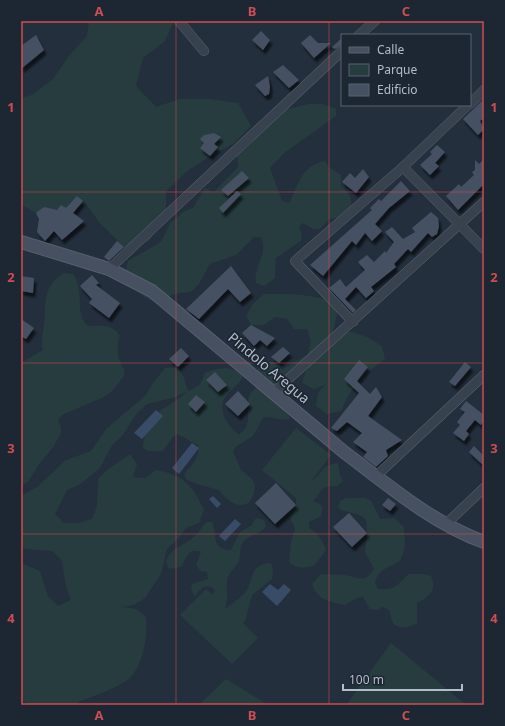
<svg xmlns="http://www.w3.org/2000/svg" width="505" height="726" font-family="'Noto Sans',sans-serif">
<defs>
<filter id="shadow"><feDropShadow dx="2.5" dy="4.5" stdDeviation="1" flood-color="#0009"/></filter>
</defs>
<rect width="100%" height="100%" fill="#242f3e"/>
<g fill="#263c3f" fill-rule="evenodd">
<path d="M 89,21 L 174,21 L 165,41 L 143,58 L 136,86 L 156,107 L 180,99 L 210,99 L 238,103 L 251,126 L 233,144 L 210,156 L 186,172 L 166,191 L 166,218 L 149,241 L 124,247 L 99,222 L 84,201 L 78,208 L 36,213 L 23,206 L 21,202 L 21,98 L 32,95 L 53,79 L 68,57 L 87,36 Z"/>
<path d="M 309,104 L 323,104 L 336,109 L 336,116 L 284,153 L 270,168 L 282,201 L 289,203 C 299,185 300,166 325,161 L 329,167 L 341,175 L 341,185 L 350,196 L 352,208 L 342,217 L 329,219 L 320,229 L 314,229 L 302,223 L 299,228 L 302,234 L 301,241 L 276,258 L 275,278 L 264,286 L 256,283 C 253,266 269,254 261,237 L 254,237 L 236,255 L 210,264 C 205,272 201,283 195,288 C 190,294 181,292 175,294 C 170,295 168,299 164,300 C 147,306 133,287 125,275 L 128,261 L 161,242 L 170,223 L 186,210 L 193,208 L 205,188 L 214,192 L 238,167 L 237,154 L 275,114 L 288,109 Z"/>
<path d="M 64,273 L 73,274 C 86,293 73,312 88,326 C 101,325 113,324 120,336 L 118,343 L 118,357 L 124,370 L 124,376 L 111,392 L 104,397 L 62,415 L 58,421 L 61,427 L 61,433 L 54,446 L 39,464 L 28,482 L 21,486 L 21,363 L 43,350 C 40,341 43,335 44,325 C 46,303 42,286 64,273 Z"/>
<path d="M 264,294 C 292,294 313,293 339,305 L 333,332 C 352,329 366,336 382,346 L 385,359 C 361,377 353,384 341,411 L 327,414 L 316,406 L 318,393 L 326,384 L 314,389 L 302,383 L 306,370 L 310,367 L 289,377 L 289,390 L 276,387 L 268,393 C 275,402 286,409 290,419 C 280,421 274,417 264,417 C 260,422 258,428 254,434 C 248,442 238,442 233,451 L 241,470 L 252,479 L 255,485 C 253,514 232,508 219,490 L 200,485 L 187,480 L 184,474 C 192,465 200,458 198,445 L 177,434 L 172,438 L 163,451 L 149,451 L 143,448 C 143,436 151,417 161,410 C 169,404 181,399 186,392 L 175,397 L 147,404 L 137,413 L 122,436 L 112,445 L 100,468 L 79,485 L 67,490 L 55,514 L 64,523 L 78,523 L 92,519 L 97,506 L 98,479 L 108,469 L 130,454 L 137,464 L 133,477 L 145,478 L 156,470 C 184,475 193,486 204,510 L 199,523 L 186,528 L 178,539 L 167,549 L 161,574 L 145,598 L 134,605 L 123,607 L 136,609 L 146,617 C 148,636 143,669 126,681 C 112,690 94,696 78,702 L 77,705 L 30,705 L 21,700 L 21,563 L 40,571 L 48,596 L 58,606 L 71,600 L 66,587 L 62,561 L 53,551 L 26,549 L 21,547 L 21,496 L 38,486 L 66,460 L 91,451 L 106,429 L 146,395 L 152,384 L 165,368 L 178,367 L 184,378 L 188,391 L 200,385 L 205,373 C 218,367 235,365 243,377 L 255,372 L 266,361 L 279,363 L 282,370 L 308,354 L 311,341 L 307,329 L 294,329 L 287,319 L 275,317 L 264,325 L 251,325 L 246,316 L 253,304 ZM 243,377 L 257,382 L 256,388 C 238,400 258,424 239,434 C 228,428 216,408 226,396 C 231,390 238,385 243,377 Z"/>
<path d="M 296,428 L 331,455 L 312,480 C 324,474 318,466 338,463 L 340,475 L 343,481 L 337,486 C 318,486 324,490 313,501 L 320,504 L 323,509 L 321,516 L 309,522 L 309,528 C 318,533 323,541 326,550 L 314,566 C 304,568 297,569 289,562 L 291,542 L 295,529 L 290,517 L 296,505 L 296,498 L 262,470 Z"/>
<path d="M 346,498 L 365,498 L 371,501 L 380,519 L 394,518 L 404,527 L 405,548 L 400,561 C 389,567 377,570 375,583 L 378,589 C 397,590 396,585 409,574 L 424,574 L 431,576 C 438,591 428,597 417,603 L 417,623 C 411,627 398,630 393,623 C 391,619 390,614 389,610 L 383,607 L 377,610 L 370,609 L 363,597 L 357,598 L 345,605 C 331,602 316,600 312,584 L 321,574 C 328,575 336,574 343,575 C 357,576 364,585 374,569 L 365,552 L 367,533 L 366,520 C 357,510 348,515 338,508 L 340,501 Z"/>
<path d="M 258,518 L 264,520 L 266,526 C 260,535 249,534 243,542 C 239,548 241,554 239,560 C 237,568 228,571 227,582 C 226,591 229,598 225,607 L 227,608 C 232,603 239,599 244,594 C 255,581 248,564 271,563 L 273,568 L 272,579 L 252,595 L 245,621 L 243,623 L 258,638 L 232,664 L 180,615 L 206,589 L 213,595 L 215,590 C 207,582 201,588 195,596 L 191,590 L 192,584 L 208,579 L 207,572 L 200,571 L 196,564 L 201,552 C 187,547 188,557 181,567 L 169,569 L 166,562 C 171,546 185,546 196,535 C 200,531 202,526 206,522 L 212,522 C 218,535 210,549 231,550 L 240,532 L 252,525 L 255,519 Z"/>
<path d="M 391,643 L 466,705 L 346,705 Z"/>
<path d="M 226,679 L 268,705 L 199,705 Z"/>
</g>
<g fill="#394c67">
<path d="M 156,410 L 163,416 L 142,439 L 134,433 Z"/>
<path d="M 192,443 L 199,448 L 179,474 L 172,468 Z"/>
<path d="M 213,496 L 221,504 L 217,508 L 209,499 Z"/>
<path d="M 235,519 L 241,524 L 225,541 L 219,536 Z"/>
<path d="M 270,584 L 278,590 L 284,584 L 291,590 L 277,606 L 262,592 Z"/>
</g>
<g fill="#455162" filter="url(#shadow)">
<path d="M 261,31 L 270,40 L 263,50 L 252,40 Z"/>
<path d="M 36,35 L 44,50 L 21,69 L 21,46 Z"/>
<path d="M 310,35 L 318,43 L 331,43 L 314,58 L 301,43 Z"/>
<path d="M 342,38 L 342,45 L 335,49 L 332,47 Z"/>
<path d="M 283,65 L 299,80 L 289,88 L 273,72 Z"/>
<path d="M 268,76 L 270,87 L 269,94 L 265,96 L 255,85 Z"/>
<path d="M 484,99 L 484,118 L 480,121 L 484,129 L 478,135 L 463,119 Z"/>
<path d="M 214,133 L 221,137 L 214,144 L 218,147 L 210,156 L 200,148 L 204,143 L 200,139 L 204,135 Z"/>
<path d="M 437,145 L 445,152 L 435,163 L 439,166 L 430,175 L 420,165 L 432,154 L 430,152 Z"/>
<path d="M 484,159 L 484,184 L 458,210 L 446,196 L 459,184 L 461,187 L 474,175 L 472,172 L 475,170 L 475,160 L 479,164 Z"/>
<path d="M 363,169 L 369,177 L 356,193 L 342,182 L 350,173 L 355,178 Z"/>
<path d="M 242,171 L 249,178 L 228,196 L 221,190 Z"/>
<path d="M 401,181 L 410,191 L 389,208 L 375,224 L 382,231 L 372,241 L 365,233 L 356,245 L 352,241 L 323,276 L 310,265 L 372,210 L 370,208 L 379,199 L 381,201 Z"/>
<path d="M 237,191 L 241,194 L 223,213 L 219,208 Z"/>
<path d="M 77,196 L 83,201 L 73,213 L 84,221 L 62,240 L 54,231 L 45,241 L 37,232 L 39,219 L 36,213 L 44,207 L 57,210 L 61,205 L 66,208 Z"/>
<path d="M 431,212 L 438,218 L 439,226 L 437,234 L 432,237 L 428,233 L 411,252 L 408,249 L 394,264 L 396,267 L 371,287 L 374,291 L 366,298 L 356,287 L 345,299 L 356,310 L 353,313 L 329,288 L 340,279 L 346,287 L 365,270 L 358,262 L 367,255 L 374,262 L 385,251 L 386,253 L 394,242 L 385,232 L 392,227 L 403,239 L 415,232 L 412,228 Z"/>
<path d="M 117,241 L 124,247 L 109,261 L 104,257 Z"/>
<path d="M 231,266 L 251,293 L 240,302 L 228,289 L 199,319 L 186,309 Z"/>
<path d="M 92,275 L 99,283 L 96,285 L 120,303 L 109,318 L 89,303 L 92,299 L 80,286 Z"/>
<path d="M 21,276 L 34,278 L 33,293 L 21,291 Z"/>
<path d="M 21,319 L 34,328 L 26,339 L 21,336 Z"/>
<path d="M 251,325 L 275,338 L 267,346 L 260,340 L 254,346 L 242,333 Z"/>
<path d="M 283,347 L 290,353 L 279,363 L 271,357 Z"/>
<path d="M 181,348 L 189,356 L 178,367 L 169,359 Z"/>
<path d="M 359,360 L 368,367 L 357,381 L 370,394 L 376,387 L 382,397 L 368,416 L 402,440 L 386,450 L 388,456 L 376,467 L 363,457 L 367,452 L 353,442 L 362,433 L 347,422 L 337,431 L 331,428 L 359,393 L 344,379 Z"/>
<path d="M 465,362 L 471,367 L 455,386 L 449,382 Z"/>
<path d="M 215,372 L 227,385 L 218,392 L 206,380 Z"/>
<path d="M 238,391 L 250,404 L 238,416 L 225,404 Z"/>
<path d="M 196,395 L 205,402 L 196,412 L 188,404 Z"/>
<path d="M 466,401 L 484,415 L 484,420 L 481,425 L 475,420 L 466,431 L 469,434 L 464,441 L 453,433 L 460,425 L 457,422 L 465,412 L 460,409 Z"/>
<path d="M 474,446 L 484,456 L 484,466 L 469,452 Z"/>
<path d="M 276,483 L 296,505 L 275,524 L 255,503 Z"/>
<path d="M 388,498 L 396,504 L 390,511 L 382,505 Z"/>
<path d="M 349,513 L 367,533 L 352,547 L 333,527 Z"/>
</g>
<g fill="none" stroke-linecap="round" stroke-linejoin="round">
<defs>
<g id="minor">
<path d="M 179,21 L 204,51"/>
<path d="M 359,35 L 375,21"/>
<path d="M 470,104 L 484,90"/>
<path d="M 403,167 L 484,249"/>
<path d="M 109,269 L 342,51"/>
<path d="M 353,322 L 295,261 L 403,167 L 468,105"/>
<path d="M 274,392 L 484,202"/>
<path d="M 376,476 L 484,375"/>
<path d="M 445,525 L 484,488"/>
</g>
<path id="secondary" d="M 21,242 L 109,269 L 152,291 L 344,452 C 388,485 432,523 484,542"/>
</defs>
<use href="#minor" stroke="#565f6c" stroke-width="10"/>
<use href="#secondary" stroke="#565f6c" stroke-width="14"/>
<use href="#minor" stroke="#38414e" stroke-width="9"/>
<use href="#secondary" stroke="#465061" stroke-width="12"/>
</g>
<path fill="none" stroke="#ce4d50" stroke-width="1" stroke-opacity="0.55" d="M 176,21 L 176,705M 329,21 L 329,705M 21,192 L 484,192M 21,363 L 484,363M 21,534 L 484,534"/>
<g text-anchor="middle" stroke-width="3.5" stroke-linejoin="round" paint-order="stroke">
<g font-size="14" fill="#b4bcc9" stroke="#1d2633">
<text transform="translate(269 368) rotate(40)" y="5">Pindolo Aregua</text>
</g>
</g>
<rect width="505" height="726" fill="none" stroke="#1d2633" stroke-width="44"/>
<rect x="341" y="34" width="130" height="72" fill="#1d2633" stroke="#59626f"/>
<rect x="349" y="47" width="20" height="6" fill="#465061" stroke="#59626f"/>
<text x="377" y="54" font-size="12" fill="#b4bcc9">Calle</text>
<rect x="349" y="64" width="20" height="12" fill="#263c3f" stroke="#59626f"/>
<text x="377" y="74" font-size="12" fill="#b4bcc9">Parque</text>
<rect x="349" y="84" width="20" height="12" fill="#455162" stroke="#59626f"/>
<text x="377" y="94" font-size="12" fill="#b4bcc9">Edificio</text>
<path d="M343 684v6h119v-6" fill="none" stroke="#b4bcc9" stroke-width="2"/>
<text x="349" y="684" font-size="12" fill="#b4bcc9" stroke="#1d2633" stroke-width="3" paint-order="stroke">100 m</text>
<rect x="22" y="22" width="461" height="682" fill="none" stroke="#ce4d50" stroke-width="1.5"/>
<g font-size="13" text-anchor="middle" font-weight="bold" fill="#ce4d50">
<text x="99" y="16">A</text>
<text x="252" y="16">B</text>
<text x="406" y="16">C</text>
<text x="11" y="112">1</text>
<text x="494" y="112">1</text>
<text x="11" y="282">2</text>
<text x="494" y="282">2</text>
<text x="11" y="453">3</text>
<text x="494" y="453">3</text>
<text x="11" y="623">4</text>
<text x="494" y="623">4</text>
<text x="99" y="720">A</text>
<text x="252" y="720">B</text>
<text x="406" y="720">C</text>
</g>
</svg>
